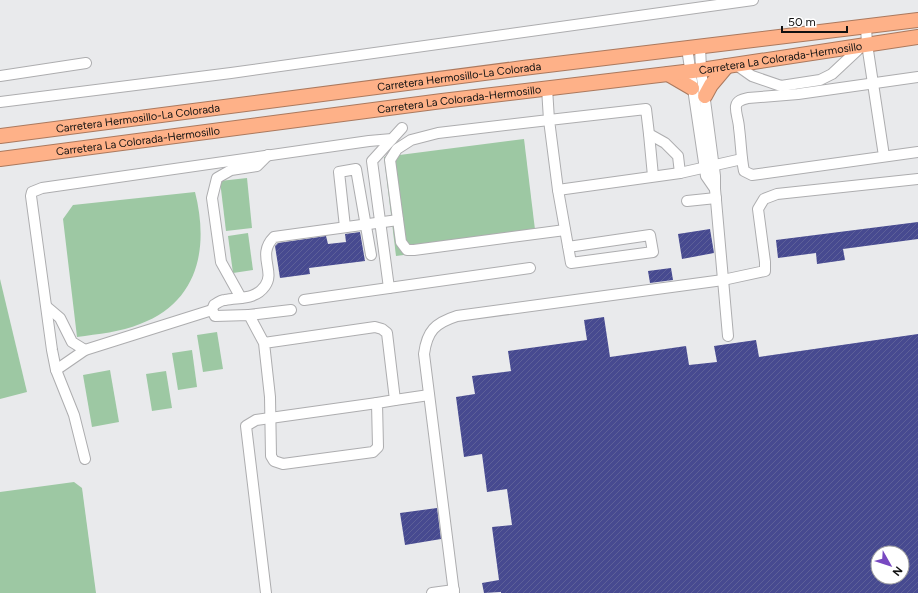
<svg xmlns="http://www.w3.org/2000/svg" width="918" height="593" font-family="Figtree,sans-serif">
<defs>
<pattern id="building-hatch" width="6" height="6" patternUnits="userSpaceOnUse"><rect width="6" height="6" fill="#474a90"/><path d="M-1 1l2-2M0 6l6-6M5 7l2-2" fill="none" stroke="#5d6098"/></pattern>
</defs>
<rect width="100%" height="100%" fill="#e9eaec"/>
<g fill="#9dc8a3">
<path d="M 524,139 L 536,238 L 396,256 L 384,157 Z"/>
<path d="M 247,178 L 252,228 L 226,231 L 220,181 Z"/>
<path d="M 195,192 C 209,247 199,302 140,324 C 121,332 98,334 77,337 L 63,219 L 73,205 Z"/>
<path d="M 248,233 L 253,270 L 233,273 L 228,236 Z"/>
<path d="M 0,279 L 27,392 L 0,399 Z"/>
<path d="M 217,332 L 223,369 L 203,372 L 197,335 Z"/>
<path d="M 192,350 L 197,387 L 178,390 L 172,353 Z"/>
<path d="M 110,370 L 119,422 L 92,427 L 83,375 Z"/>
<path d="M 166,371 L 172,408 L 152,411 L 146,374 Z"/>
<path d="M 74,482 L 82,488 L 96,593 L 0,593 L 0,492 Z"/>
</g>
<g fill="url(#building-hatch)" fill-rule="evenodd">
<path d="M 918,222 L 918,239 L 843,249 L 845,260 L 817,264 L 816,253 L 778,258 L 776,240 Z"/>
<path d="M 710,229 L 714,253 L 682,259 L 678,234 Z"/>
<path d="M 360,232 L 365,261 L 309,268 L 310,274 L 280,278 L 275,246 L 278,243 L 326,236 L 328,244 L 346,242 L 345,234 Z"/>
<path d="M 671,268 L 673,280 L 650,283 L 648,271 Z"/>
<path d="M 604,317 L 610,357 L 686,346 L 689,365 L 717,362 L 714,346 L 756,340 L 759,357 L 918,334 L 918,593 L 501,593 L 501,592 L 484,593 L 482,583 L 499,580 L 492,527 L 512,525 L 507,489 L 487,492 L 482,454 L 464,457 L 456,397 L 475,394 L 472,376 L 511,371 L 508,351 L 587,340 L 584,320 ZM 878,553 L 902,553 L 902,577 L 878,577 Z"/>
<path d="M 437,508 L 441,539 L 405,545 L 400,513 Z"/>
</g>
<g fill="none" stroke-linecap="round" stroke-linejoin="round">
<defs>
<g id="minor">
<path d="M 866,27 L 867,44 L 884,156"/>
<path d="M 687,48 L 706,176 L 715,189 L 715,176 L 701,70 L 700,46"/>
<path d="M 735,64 L 752,76 L 781,86 L 820,80 L 832,74 L 863,45"/>
<path d="M 0,76 L 86,63"/>
<path d="M 918,77 L 798,94 L 748,98 C 744,99 737,100 736,106 C 735,112 739,121 739,128 C 741,142 741,157 744,171 L 752,175 L 918,152"/>
<path d="M 547,88 L 549,120 L 438,133 L 411,140 L 397,149 L 390,160 L 401,242 L 407,250 L 414,250 L 565,230"/>
<path d="M 0,102 L 231,73 L 753,0"/>
<path d="M 649,134 L 653,176"/>
<path d="M 715,189 L 728,336"/>
<path d="M 558,190 L 680,173 L 742,159"/>
<path d="M 687,201 L 716,198"/>
<path d="M 345,227 L 339,172 L 356,169 L 371,255"/>
<path d="M 568,247 L 650,235 L 653,252 L 571,263 L 558,190 L 549,120 L 646,109 L 649,134 L 665,143 L 678,156 L 680,173"/>
<path d="M 389,288 L 372,161 L 392,139"/>
<path d="M 241,298 L 221,262 L 212,198 L 217,178 L 231,170 L 257,166 L 268,155"/>
<path d="M 304,300 L 530,268"/>
<path d="M 47,307 L 60,318 L 72,342 L 85,350"/>
<path d="M 249,315 L 291,310"/>
<path d="M 264,343 L 375,327 L 382,329 L 387,333 L 395,400 L 377,403 L 378,447 L 373,452 L 283,464 L 274,461 L 271,456 L 270,397 L 264,343 L 249,315 L 215,316 L 212,310 L 214,305 C 217,303 221,300 225,300 C 240,297 255,300 265,286 C 276,271 256,255 274,237 L 398,220"/>
<path d="M 56,370 L 85,350 L 212,310"/>
<path d="M 395,400 L 429,395"/>
<path d="M 85,459 L 74,415 L 56,370 L 52,350 L 31,196 L 32,192 L 42,188 L 369,141 L 392,139 L 402,128"/>
<path d="M 266,593 L 246,426 L 256,420 L 377,403"/>
<path d="M 432,593 L 454,590"/>
<path d="M 454,593 L 424,354 C 427,331 435,323 457,316 L 723,280 L 765,271 L 765,262 L 758,209 L 764,199 L 777,194 L 918,179"/>
</g>
<g id="highway">
<path d="M 668,74 L 692,88"/>
<path d="M 705,96 L 711,85 L 727,66"/>
<path id="s1" d="M 0,136 L 523,68 L 918,20"/>
<path id="s2" d="M 0,159 L 442,101 L 701,70 L 918,37"/>
</g>
</defs>
<use href="#minor" stroke="#adadaf" stroke-width="12"/>
<use href="#highway" stroke="#ab795e" stroke-width="16"/>
<use href="#minor" stroke="#fff" stroke-width="10"/>
<use href="#highway" stroke="#feb188" stroke-width="14"/>
</g>
<g text-anchor="middle" stroke-width="4" stroke-linejoin="round" paint-order="stroke">
<g font-size="11" fill="#101010" stroke="#fff">
<text dy="4" stroke="none"><textPath href="#s2" startOffset="787">Carretera La Colorada-Hermosillo</textPath></text>
<text dy="4" stroke="none"><textPath href="#s1" startOffset="463">Carretera Hermosillo-La Colorada</textPath></text>
<text dy="4" stroke="none"><textPath href="#s2" startOffset="463">Carretera La Colorada-Hermosillo</textPath></text>
<text dy="4" stroke="none"><textPath href="#s1" startOffset="139">Carretera Hermosillo-La Colorada</textPath></text>
<text dy="4" stroke="none"><textPath href="#s2" startOffset="139">Carretera La Colorada-Hermosillo</textPath></text>
</g>
</g>
<g transform="translate(890 565) rotate(129)"><circle r="19" fill="#ffffff" stroke="#9f9f9f"/>
<path d="M0-3L7 15L0 10L-7 15Z" fill="#7849c1"/>
<text y="-6" font-size="11" font-weight="bold" text-anchor="middle" fill="#101010">N</text>
</g>
<path d="M782 26v6h65v-6" fill="none" stroke="#101010" stroke-width="2"/>
<text x="788" y="26" font-size="12" fill="#101010" stroke="#ffffff" stroke-width="3" paint-order="stroke">50 m</text>
</svg>
